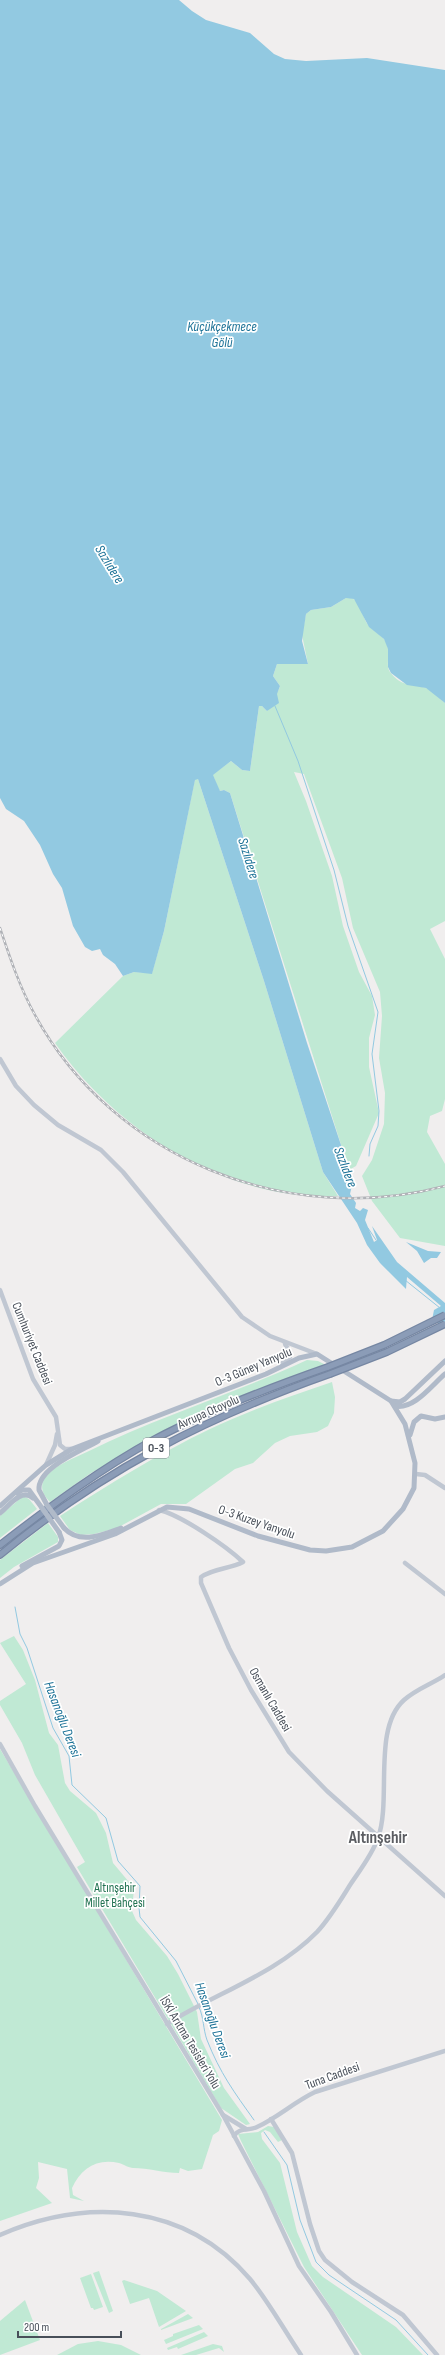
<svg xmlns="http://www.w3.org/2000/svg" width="445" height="2355" font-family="'Sofia Sans Condensed',sans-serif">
<rect width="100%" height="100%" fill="#f0eeee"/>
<g fill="#c0e9d4">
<path d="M 346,598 C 361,595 361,617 369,626 C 375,633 384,635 387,645 C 391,654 385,665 390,672 C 402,688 412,683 426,688 C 432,690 440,699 445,703 L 445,921 L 430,929 L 445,959 L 445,1099 L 442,1111 L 430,1116 L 427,1132 L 445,1164 L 445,1246 L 400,1238 L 372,1201 L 362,1176 L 372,1160 L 384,1124 L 385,1093 L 379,1058 L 382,1016 L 380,992 L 353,928 L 342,878 L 304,774 L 294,772 L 306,801 L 332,876 L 343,926 L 359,972 L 372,996 L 375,1015 L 369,1038 L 369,1067 L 379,1113 L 356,1166 L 349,1170 L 230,793 L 224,790 L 220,791 C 215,786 217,781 212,775 L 231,761 L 242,770 L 250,771 L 259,706 L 262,706 L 267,711 L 279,689 L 280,686 L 273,676 L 277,664 L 308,664 L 302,635 L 306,614 L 311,610 L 331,607 Z"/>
<path d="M 195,779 L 198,779 L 264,981 L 323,1172 L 338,1196 C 228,1202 116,1131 55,1043 L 123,976 L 134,972 L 152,973 L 164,931 Z"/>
<path d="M 307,1360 L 318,1361 L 326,1365 L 197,1414 L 91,1473 L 50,1502 C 43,1495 39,1487 45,1478 C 55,1464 75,1458 89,1451 C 160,1416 236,1393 307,1360 Z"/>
<path d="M 332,1382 L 335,1397 L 334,1413 L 328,1426 L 317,1432 L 290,1436 L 275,1443 L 253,1463 L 235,1469 L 186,1504 L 161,1504 L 117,1528 L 94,1534 L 81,1535 L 70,1530 L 60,1516 C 109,1484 158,1454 210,1429 C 250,1410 291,1396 332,1382 Z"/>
<path d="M 23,1496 L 29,1499 L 37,1509 L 0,1538 L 0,1516 Z"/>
<path d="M 48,1523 L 58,1537 L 58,1542 L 14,1567 L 0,1578 L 0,1560 Z"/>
<path d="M 14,1636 L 23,1650 L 35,1680 L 49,1733 L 58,1745 L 65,1783 L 70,1791 L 96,1813 L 106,1833 L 113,1863 L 134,1888 L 132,1911 L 136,1920 L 167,1956 L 178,1974 L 197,2012 L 201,2039 L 224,2088 L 250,2124 L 246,2125 L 221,2108 L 77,1867 L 85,1862 L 35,1775 L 22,1743 L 0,1705 L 0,1701 L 26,1684 L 0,1643 Z"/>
<path d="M 0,1749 L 222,2120 L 219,2131 L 213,2135 L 202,2169 L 188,2171 L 180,2168 L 179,2173 C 164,2173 148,2168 133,2168 C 129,2168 123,2164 119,2163 C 97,2158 81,2168 72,2188 L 73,2195 L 84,2201 L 70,2198 L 67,2169 L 38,2162 L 39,2178 L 36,2188 L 52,2203 L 0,2221 Z"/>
<path d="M 268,2126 L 274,2127 L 282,2140 L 278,2142 L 270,2132 L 265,2130 L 261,2133 L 262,2139 L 280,2163 L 297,2232 L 312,2266 L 323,2277 L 396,2327 L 423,2355 L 362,2355 L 304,2267 L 241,2141 L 238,2134 L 258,2132 Z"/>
<path d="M 99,2271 L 113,2311 L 109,2313 L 93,2273 Z"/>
<path d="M 91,2274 L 103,2307 L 94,2310 L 93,2308 L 91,2308 L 80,2278 Z"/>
<path d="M 124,2280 L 157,2291 L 186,2311 L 159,2327 L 149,2298 L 130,2304 L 122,2281 Z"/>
<path d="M 25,2300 L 40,2340 L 0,2355 L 0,2321 Z"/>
<path d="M 188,2314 L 193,2318 L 161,2330 L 161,2329 Z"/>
<path d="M 199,2325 L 203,2329 L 166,2344 L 164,2340 L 173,2336 L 173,2334 Z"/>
<path d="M 204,2332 L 208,2336 L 178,2349 L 177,2347 L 168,2350 L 167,2348 Z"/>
<path d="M 98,2341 L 121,2345 L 141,2355 L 57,2355 L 78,2344 Z"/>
<path d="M 213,2344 L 222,2346 L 224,2352 L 219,2348 L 196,2355 L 181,2355 Z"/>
</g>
<g fill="#92c9e1">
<path d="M 0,0 L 179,0 L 192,11 L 206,20 L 250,33 L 274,54 L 285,59 L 306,61 L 367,58 L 445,70 L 445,703 L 426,688 L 407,685 L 391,673 L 388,667 L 388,649 L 384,639 L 369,627 L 354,599 L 346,598 L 331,607 L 311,610 L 306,614 L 302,641 L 308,664 L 277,664 L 273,676 L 280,686 L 277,694 L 279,703 L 267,711 L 262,706 L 259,706 L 250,771 L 242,770 L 231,761 L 213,775 L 220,791 L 224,790 L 230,793 L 307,1043 L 353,1181 L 350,1194 L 356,1203 L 355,1208 L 360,1211 L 363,1208 L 368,1210 L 365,1220 L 374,1242 L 377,1240 L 372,1226 L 397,1262 L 445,1303 L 445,1326 L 432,1320 L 434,1310 L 441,1306 L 407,1277 L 406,1289 L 380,1263 L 367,1245 L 357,1223 L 323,1172 L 264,981 L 198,779 L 195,780 L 164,931 L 152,974 L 134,972 L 123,976 L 115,964 L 103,955 L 100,949 L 92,951 L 85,947 L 73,926 L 62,888 L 53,874 L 40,845 L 24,821 L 6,809 L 0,798 Z"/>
<path d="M 406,1242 L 428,1251 L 441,1252 L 437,1258 L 431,1258 L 424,1263 L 417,1251 Z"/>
</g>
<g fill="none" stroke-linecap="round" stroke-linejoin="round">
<g stroke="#92c9e1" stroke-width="1">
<path d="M 275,706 L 298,761 L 334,870 L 348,926 L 378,1012 L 372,1054 L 379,1111 L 378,1126 L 370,1144 L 369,1156"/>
<path d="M 368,1228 L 376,1240"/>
<path d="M 405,1280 L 440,1308"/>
<path d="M 15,1607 L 20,1634 L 27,1648 L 53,1728 L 69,1756 L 72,1785 L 106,1818 L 118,1861 L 140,1886 L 139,1908 L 140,1917 L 176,1961 L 198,2004"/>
<path d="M 199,2007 C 204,2018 203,2029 207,2040 C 220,2073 234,2092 254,2120"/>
<path d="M 264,2132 L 287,2165 L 300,2220 L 316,2262 L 329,2275 L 396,2320 L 428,2355"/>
</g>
<defs>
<g id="highway">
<path d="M 0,1545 C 49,1507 100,1469 155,1439 C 210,1410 268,1388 328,1367"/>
<path d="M 0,1555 C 103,1470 205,1418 330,1374"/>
</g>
</defs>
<use href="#highway" stroke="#7687a3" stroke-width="8"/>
<g stroke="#c0c7d2" stroke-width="4.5">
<path d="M 0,1059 L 16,1086 L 34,1105 L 58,1125 L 101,1150 L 123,1172 L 242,1317 L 270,1336 L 317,1354"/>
<path d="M 0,1290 L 33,1379 L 56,1417 L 60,1445 L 65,1449 L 72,1449"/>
<path d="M 281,1364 L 290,1357 L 290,1352 L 285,1344"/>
<path d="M 46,1465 L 55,1445 L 57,1434"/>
<path d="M 416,1474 L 425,1475 L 445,1488"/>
<path d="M 159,1510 C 181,1515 226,1546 243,1562 C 230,1569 214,1568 201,1577 L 201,1583 L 229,1648 L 251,1690 L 289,1752 L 327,1791 L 445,1896"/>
<path d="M 405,1563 L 445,1594"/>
<path d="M 0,1744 L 35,1806 L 223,2115 L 264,2191 L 299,2266 L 331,2312 L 357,2355"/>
<path d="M 167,2024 C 216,1993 276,1974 317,1932 C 330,1918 340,1901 350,1885 C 360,1870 372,1855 378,1838 C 392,1799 372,1729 404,1700 C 416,1689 432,1684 445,1675"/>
<path d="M 223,2115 L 246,2129"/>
<path d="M 271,2119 L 292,2153 L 310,2224 L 319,2251 L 325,2260 L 352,2282 L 403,2315 L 437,2355"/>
<path d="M 234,2136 C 239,2127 249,2131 257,2127 C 277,2118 294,2102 315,2092 L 445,2051"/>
<path d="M 0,2235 C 87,2197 185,2203 250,2279 C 269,2302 284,2330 301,2355"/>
</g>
<g stroke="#b0bac9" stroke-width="5">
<path d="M 391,1401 L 400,1402 L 405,1399 L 445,1361"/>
<path d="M 395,1406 C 414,1410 432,1385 445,1374"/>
<path d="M 410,1435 L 414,1422 L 421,1416 L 435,1419 L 445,1417"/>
<path d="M 17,1493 L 22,1490 L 29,1490 L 42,1508"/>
<path d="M 47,1505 L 39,1490 C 37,1468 81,1451 98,1441"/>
<path d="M 0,1506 L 46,1465 L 72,1449 L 266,1374 L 299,1358 L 317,1354 L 391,1401 L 405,1424 L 415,1463 L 414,1488 L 403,1509 L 383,1531 L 352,1547 L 326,1551 L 310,1550 L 258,1536 L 189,1509 L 167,1507 L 115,1534 L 33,1563 L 0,1584"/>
<path d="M 0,1513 C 9,1506 21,1488 33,1498"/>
<path d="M 64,1528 C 80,1545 102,1535 121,1528"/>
<path d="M 22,1566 L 59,1546 L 62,1540 L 59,1532"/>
</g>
<use href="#highway" stroke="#8b9cb7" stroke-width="5.5"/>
<defs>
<path id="rail" d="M 0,928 C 10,958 20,988 35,1015 C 113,1159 289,1228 445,1186"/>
</defs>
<use href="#rail" stroke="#b0b2b7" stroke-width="2.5"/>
<use href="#rail" stroke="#fff" stroke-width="1" stroke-dasharray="3" stroke-linecap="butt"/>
<defs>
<g id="highway-bridge">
<path d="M 328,1367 L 384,1345 L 445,1315"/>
<path d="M 330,1374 L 387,1352 L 445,1324"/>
</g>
</defs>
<use href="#highway-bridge" stroke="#7687a3" stroke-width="8" stroke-linecap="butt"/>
<g stroke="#b0bac9" stroke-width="5">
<path d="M 47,1505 L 64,1528"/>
<path d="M 42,1508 L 59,1532"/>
</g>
<use href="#highway-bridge" stroke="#8b9cb7" stroke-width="5.5"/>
</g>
<g text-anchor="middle" stroke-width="3.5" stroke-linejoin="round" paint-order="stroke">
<rect fill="#fff" stroke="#7f848b" stroke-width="1" x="143" y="1438" width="26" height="20" rx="3"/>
<g font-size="12" font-weight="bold" fill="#484f59">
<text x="156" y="1452">O-3</text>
</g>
<g font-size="13" fill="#484f59" stroke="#fff">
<text transform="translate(33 1343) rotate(68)" y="5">Cumhuriyet Caddesi</text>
<text transform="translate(253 1366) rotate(-23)" y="5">O-3 Güney Yanyolu</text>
<text transform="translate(208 1411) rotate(-24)" y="5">Avrupa Otoyolu</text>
<text transform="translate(257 1521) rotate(19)" y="5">O-3 Kuzey Yanyolu</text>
<text transform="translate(271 1699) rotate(60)" y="5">Osmanlı Caddesi</text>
<text transform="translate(191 2042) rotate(59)" y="5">İSKİ Arıtma Tesisleri Yolu</text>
<text transform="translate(332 2075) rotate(-20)" y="5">Tuna Caddesi</text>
</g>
<g font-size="13" fill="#217251" stroke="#fff">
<text x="115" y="1892">Altınşehir<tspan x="115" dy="15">Millet Bahçesi</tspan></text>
</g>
<g font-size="14" font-style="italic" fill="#1c7297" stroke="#fff">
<text x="222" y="331">Küçükçekmece<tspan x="222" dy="16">Gölü</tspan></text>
<text transform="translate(110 564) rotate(58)" y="5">Sazlıdere</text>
<text transform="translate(249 858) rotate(73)" y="5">Sazlıdere</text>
<text transform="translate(346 1167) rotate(69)" y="5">Sazlıdere</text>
<text transform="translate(63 1719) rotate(69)" y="5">Hasanoğlu Deresi</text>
<text transform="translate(213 2020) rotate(70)" y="5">Hasanoğlu Deresi</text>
</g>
<g font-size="17" font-weight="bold" fill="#5b5d62" stroke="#fff">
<text x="378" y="1843">Altınşehir</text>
</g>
</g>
<path d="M18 2331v6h103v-6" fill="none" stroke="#484f59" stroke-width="2"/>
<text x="24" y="2331" font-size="12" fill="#484f59" stroke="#ffffff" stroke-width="3" paint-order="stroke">200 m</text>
</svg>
